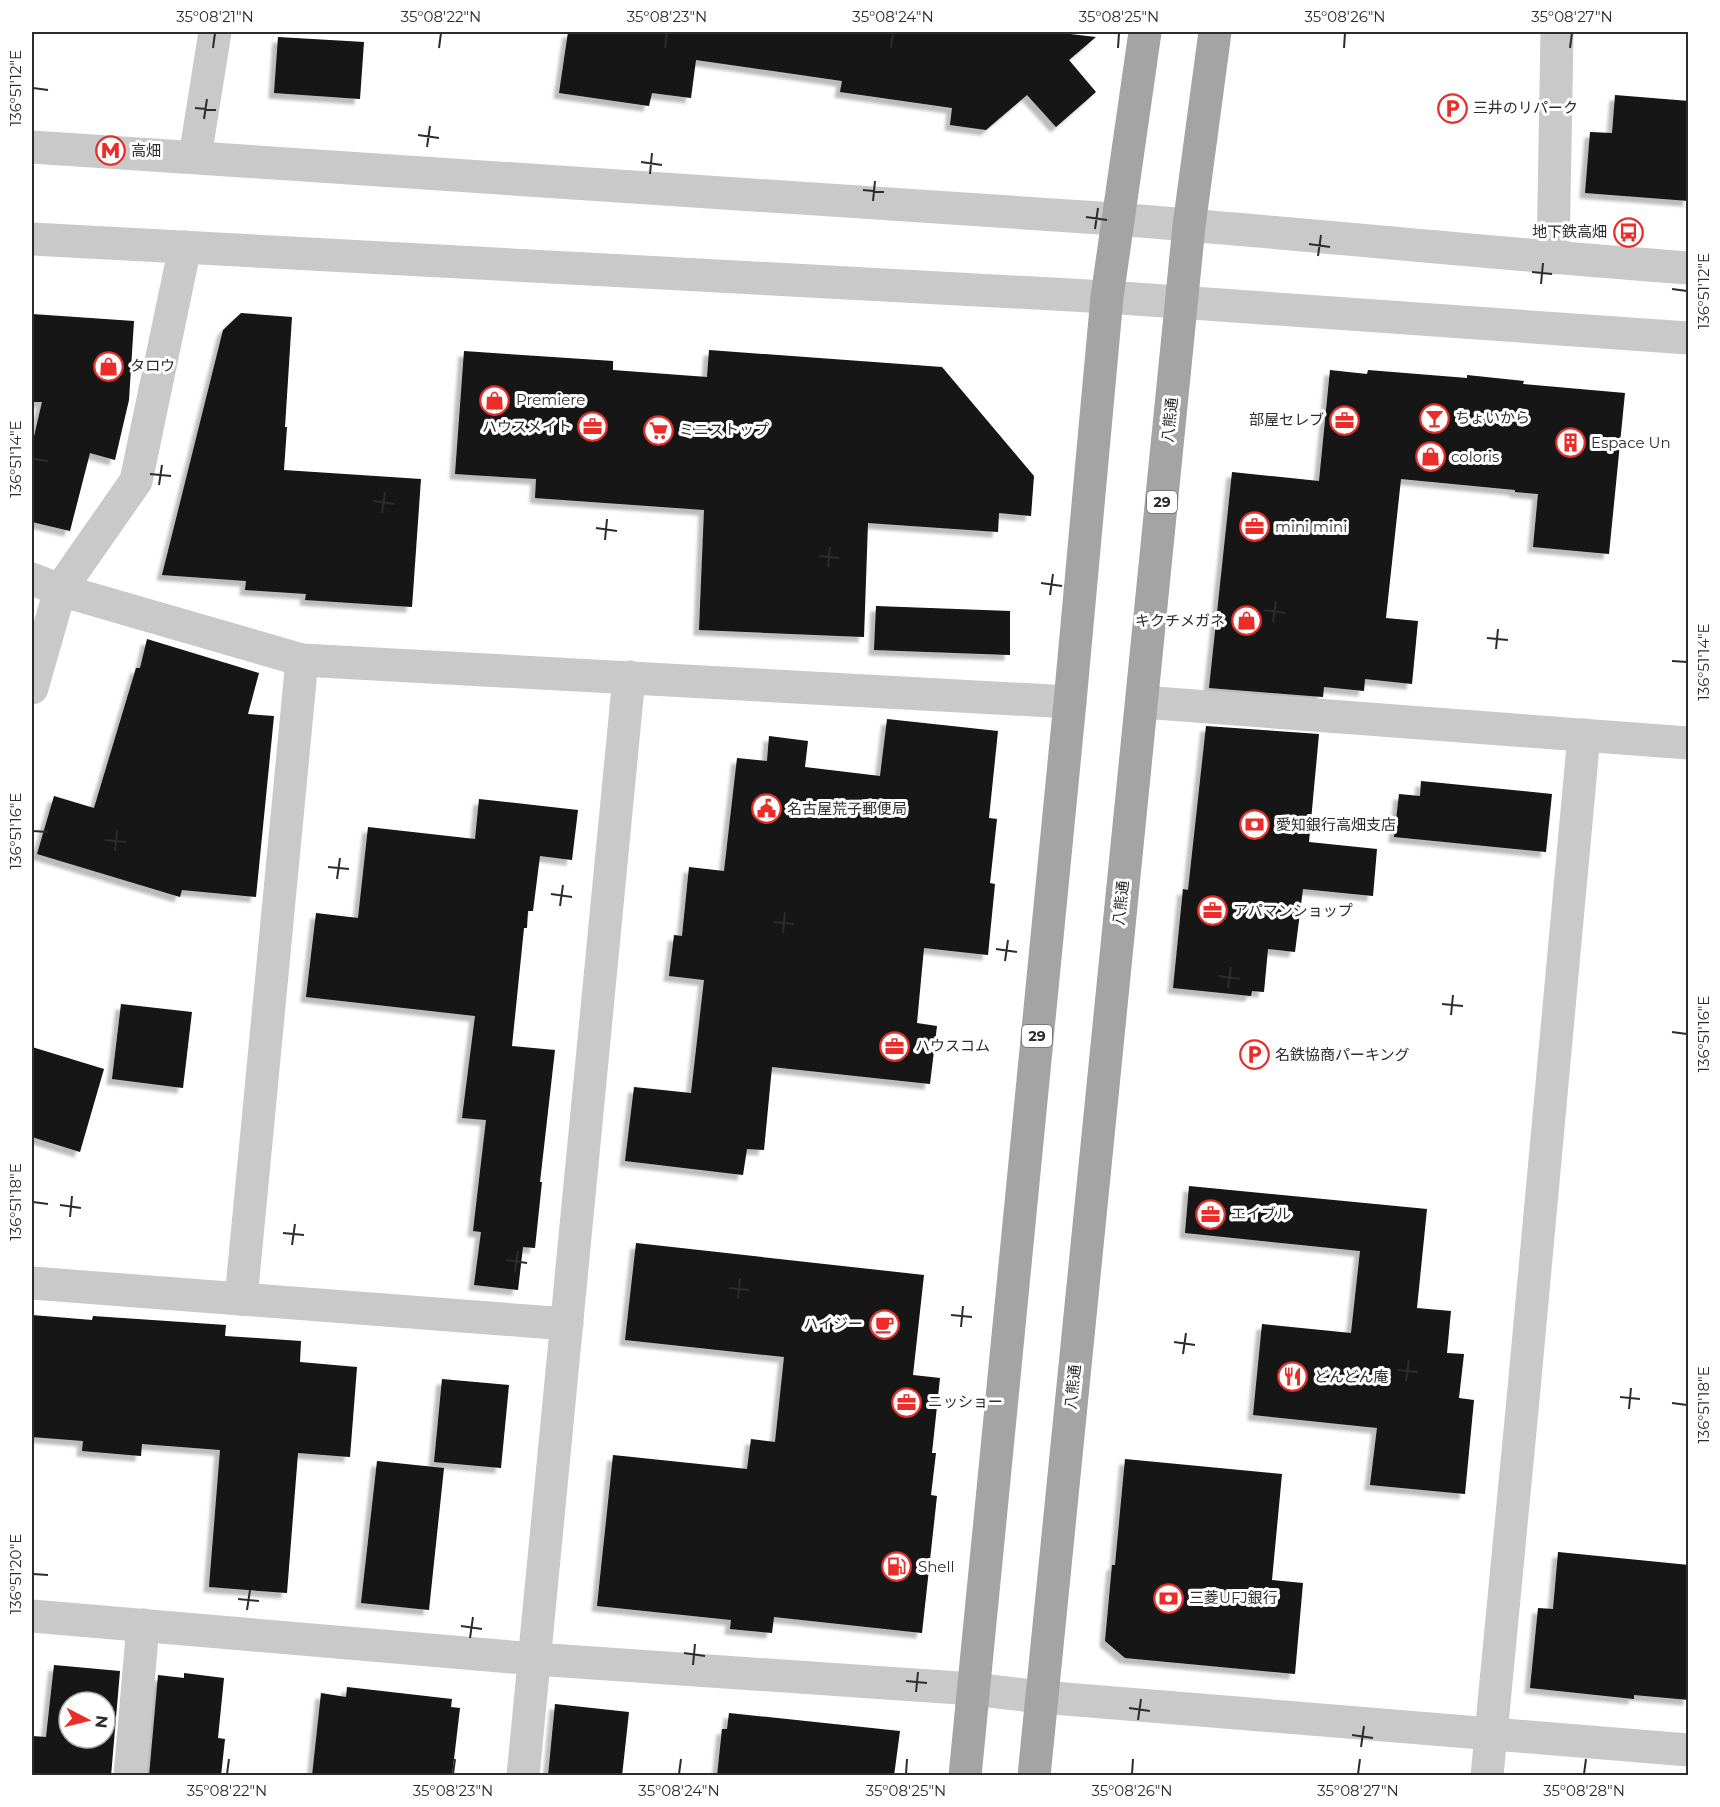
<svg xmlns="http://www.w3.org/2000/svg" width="1720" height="1807" font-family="Montserrat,'Noto Sans JP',sans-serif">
<defs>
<filter id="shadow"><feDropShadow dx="-5.5" dy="5.5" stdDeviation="1.5" flood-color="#0004"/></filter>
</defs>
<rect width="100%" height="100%" fill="#fff"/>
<g fill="#131313" fill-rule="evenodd" filter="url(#shadow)">
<path d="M 568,32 L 1053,32 L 1096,37 L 1069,60 L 1096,92 L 1056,127 L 1027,95 L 986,130 L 950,125 L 952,108 L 840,92 L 842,81 L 696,60 L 691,98 L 652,93 L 649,106 L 559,93 Z"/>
<path d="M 278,37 L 364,42 L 360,99 L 274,93 Z"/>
<path d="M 1615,95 L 1689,101 L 1689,201 L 1585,193 L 1590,132 L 1612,133 Z"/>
<path d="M 241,313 L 292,317 L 285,427 L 287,427 L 284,470 L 421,479 L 412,607 L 305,600 L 306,594 L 245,590 L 246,581 L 162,575 L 223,330 Z"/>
<path d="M 32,314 L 134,321 L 129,400 L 115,460 L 90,453 L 70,531 L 32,522 L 32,445 L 42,402 L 32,402 Z"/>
<path d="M 709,350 L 942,367 L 1034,476 L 1031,516 L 999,513 L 998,532 L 868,523 L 864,637 L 699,630 L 704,510 L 535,498 L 536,479 L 455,474 L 464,351 L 613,361 L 613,370 L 707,377 Z"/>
<path d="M 1330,370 L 1367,374 L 1368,370 L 1467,378 L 1467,375 L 1524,381 L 1523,384 L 1625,393 L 1609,554 L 1533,547 L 1538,494 L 1515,492 L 1515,490 L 1401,479 L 1386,618 L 1418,621 L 1412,684 L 1365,679 L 1364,691 L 1324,687 L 1323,697 L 1209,688 L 1232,472 L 1319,481 Z"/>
<path d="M 876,606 L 1010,611 L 1010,655 L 874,650 Z"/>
<path d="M 147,639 L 259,673 L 248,714 L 274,716 L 256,897 L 182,890 L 180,897 L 37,854 L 54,796 L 94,808 L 136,668 L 140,668 Z"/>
<path d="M 887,719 L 998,731 L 989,818 L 997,819 L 990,883 L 995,884 L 988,955 L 924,948 L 917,1023 L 937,1026 L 930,1084 L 772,1067 L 764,1150 L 747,1149 L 743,1175 L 625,1161 L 634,1087 L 691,1093 L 704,980 L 669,976 L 674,935 L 682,936 L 689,867 L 724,871 L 737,758 L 767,761 L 769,736 L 808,741 L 805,767 L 880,776 Z"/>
<path d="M 1206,726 L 1319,734 L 1309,842 L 1377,849 L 1373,896 L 1303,889 L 1295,952 L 1268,949 L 1264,992 L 1252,991 L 1251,996 L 1173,988 L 1183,889 L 1188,890 Z"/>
<path d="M 1421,781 L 1552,794 L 1546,852 L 1394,837 L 1399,794 L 1420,796 Z"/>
<path d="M 479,799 L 578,810 L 572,860 L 540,856 L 533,911 L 528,911 L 527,928 L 524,928 L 512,1046 L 555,1050 L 540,1182 L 542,1182 L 535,1248 L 523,1247 L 518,1290 L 474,1285 L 481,1232 L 473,1231 L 486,1120 L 462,1118 L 475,1016 L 306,997 L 316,913 L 358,918 L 368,827 L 475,839 Z"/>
<path d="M 121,1004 L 192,1012 L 183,1088 L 112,1079 Z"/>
<path d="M 32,1047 L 104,1069 L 80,1152 L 32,1137 Z"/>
<path d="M 1189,1186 L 1427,1209 L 1417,1308 L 1451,1311 L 1447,1353 L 1464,1354 L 1459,1398 L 1474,1400 L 1465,1494 L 1370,1485 L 1377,1428 L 1253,1415 L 1262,1324 L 1351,1333 L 1360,1251 L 1185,1233 Z"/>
<path d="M 636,1243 L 924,1275 L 913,1375 L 940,1378 L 932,1453 L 936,1453 L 931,1495 L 937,1496 L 922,1633 L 774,1617 L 772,1633 L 730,1629 L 731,1620 L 597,1606 L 613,1455 L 747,1469 L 751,1439 L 775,1442 L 784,1357 L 625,1340 Z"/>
<path d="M 32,1315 L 92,1320 L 93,1316 L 226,1325 L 225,1336 L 301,1341 L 300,1362 L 357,1367 L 350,1457 L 298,1453 L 287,1593 L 209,1587 L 220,1450 L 142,1444 L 141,1456 L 82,1451 L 83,1441 L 32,1437 Z"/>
<path d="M 442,1379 L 509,1385 L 501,1468 L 434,1462 Z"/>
<path d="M 1125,1459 L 1282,1474 L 1272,1580 L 1303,1583 L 1295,1674 L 1125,1658 L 1105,1641 L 1112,1565 L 1115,1565 Z"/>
<path d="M 377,1461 L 444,1468 L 429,1610 L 361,1603 Z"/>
<path d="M 1558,1552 L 1689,1565 L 1689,1700 L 1634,1695 L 1634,1699 L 1530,1688 L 1538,1608 L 1553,1609 Z"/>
<path d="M 54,1665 L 120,1671 L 111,1776 L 50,1776 L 32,1774 L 32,1736 L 46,1737 ZM 69,1702 L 105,1702 L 105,1738 L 69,1738 Z"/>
<path d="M 184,1673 L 224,1678 L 218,1738 L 225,1739 L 221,1776 L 149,1776 L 158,1675 L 184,1678 Z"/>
<path d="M 347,1687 L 452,1699 L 451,1707 L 460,1708 L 452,1776 L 312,1776 L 321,1693 L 346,1697 Z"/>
<path d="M 555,1704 L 629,1712 L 622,1776 L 548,1776 Z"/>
<path d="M 729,1713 L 900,1731 L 894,1776 L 717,1776 L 722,1729 L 727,1729 Z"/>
</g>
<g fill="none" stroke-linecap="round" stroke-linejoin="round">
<g stroke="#c9c9c9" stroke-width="33">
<path d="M 32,147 C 393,169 754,192 1115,219 C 1306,234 1497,254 1688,268"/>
<path d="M 195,157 L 215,32"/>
<path d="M 32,239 L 1107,297 L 1688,338"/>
<path d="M 1553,258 L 1557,32"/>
<path d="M 32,579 L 60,590 L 302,660 L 1070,702"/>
<path d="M 32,688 L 60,590 L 136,481 L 185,247"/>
<path d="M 1142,702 L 1688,743"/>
<path d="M 32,1283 L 567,1324"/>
<path d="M 241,1299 L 302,660"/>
<path d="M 32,1616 L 535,1659 L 973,1689 L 1041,1697 L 1688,1750"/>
<path d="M 130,1776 L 143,1625"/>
<path d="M 523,1776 L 629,677"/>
<path d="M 1487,1776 L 1524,1389 L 1584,735"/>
</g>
<g stroke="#a4a4a4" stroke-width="33">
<path d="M 965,1776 L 1070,702 L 1107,297 L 1145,32"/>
<path d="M 1034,1776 L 1189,226 L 1215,32"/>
</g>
</g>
<path fill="none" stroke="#2c2c2c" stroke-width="2" d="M 213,48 L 215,33M 439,48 L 441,33M 665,48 L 667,33M 891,48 L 893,33M 1118,48 L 1119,33M 1344,48 L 1345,33M 1570,48 L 1572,33M 33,88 L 48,90M 195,108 L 216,110M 204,119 L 207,99M 418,135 L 439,138M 427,147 L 430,126M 641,162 L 662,165M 650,174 L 652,153M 863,190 L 884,192M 873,201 L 875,181M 1086,217 L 1107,220M 1095,229 L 1098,208M 1309,244 L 1330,247M 1318,256 L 1321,235M 1532,272 L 1552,274M 1541,284 L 1543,263M 1672,289 L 1687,291M 33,459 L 48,461M 150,474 L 171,476M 159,485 L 162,465M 373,501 L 394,504M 382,513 L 385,492M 596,528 L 617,531M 605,540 L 607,519M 819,556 L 839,558M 828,567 L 830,547M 1041,583 L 1062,586M 1050,595 L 1053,574M 1264,610 L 1285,613M 1273,622 L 1276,601M 1487,638 L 1508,640M 1496,649 L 1498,629M 1672,661 L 1687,662M 33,831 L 48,832M 105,840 L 126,842M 115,851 L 117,830M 328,867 L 349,869M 337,879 L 340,858M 551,894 L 572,897M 560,906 L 563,885M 774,922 L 794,924M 783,933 L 785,912M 996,949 L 1017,952M 1005,961 L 1008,940M 1219,976 L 1240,979M 1228,988 L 1231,967M 1442,1004 L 1463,1006M 1451,1015 L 1453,995M 1672,1032 L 1687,1034M 33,1202 L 48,1204M 60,1205 L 81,1208M 70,1217 L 72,1196M 283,1233 L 304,1235M 292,1245 L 295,1224M 506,1260 L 527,1263M 515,1272 L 518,1251M 729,1288 L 749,1290M 738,1299 L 740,1278M 951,1315 L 972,1317M 961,1327 L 963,1306M 1174,1342 L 1195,1345M 1183,1354 L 1186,1333M 1397,1370 L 1418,1372M 1406,1381 L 1409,1360M 1620,1397 L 1640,1399M 1672,1403 L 1687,1405M 1629,1409 L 1631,1388M 33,1574 L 48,1575M 238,1599 L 259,1601M 247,1610 L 250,1590M 461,1626 L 482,1629M 470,1638 L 473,1617M 684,1653 L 705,1656M 693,1665 L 695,1644M 906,1681 L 927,1683M 916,1692 L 918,1672M 1129,1708 L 1150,1711M 1138,1720 L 1141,1699M 1352,1735 L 1373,1738M 1361,1747 L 1364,1726M 227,1774 L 229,1759M 453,1774 L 455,1759M 679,1774 L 681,1759M 906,1774 L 907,1759M 1132,1774 L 1133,1759M 1358,1774 L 1360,1759M 1584,1774 L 1586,1759"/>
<defs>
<symbol id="parking-ring" viewBox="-11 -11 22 22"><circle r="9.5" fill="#fff" stroke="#ea2d28" stroke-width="1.5"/><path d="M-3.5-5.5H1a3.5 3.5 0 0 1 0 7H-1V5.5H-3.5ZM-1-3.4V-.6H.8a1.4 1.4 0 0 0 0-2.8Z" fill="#ea2d28"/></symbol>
<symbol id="metro-ring" viewBox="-11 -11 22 22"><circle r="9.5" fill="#fff" stroke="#ea2d28" stroke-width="1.5"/><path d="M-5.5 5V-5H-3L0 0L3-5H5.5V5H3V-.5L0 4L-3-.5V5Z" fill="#ea2d28"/></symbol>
<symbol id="bus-ring" viewBox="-11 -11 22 22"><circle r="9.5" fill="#fff" stroke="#ea2d28" stroke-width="1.5"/><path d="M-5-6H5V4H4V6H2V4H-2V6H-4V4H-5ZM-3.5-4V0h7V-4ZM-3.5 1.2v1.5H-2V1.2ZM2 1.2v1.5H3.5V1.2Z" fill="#ea2d28"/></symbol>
<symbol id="shop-ring" viewBox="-11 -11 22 22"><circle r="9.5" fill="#fff" stroke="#ea2d28" stroke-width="1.5"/><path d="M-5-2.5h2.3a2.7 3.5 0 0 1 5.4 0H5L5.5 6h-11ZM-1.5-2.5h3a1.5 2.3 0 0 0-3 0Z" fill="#ea2d28"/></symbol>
<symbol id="bar-ring" viewBox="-11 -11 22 22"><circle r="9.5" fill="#fff" stroke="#ea2d28" stroke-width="1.5"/><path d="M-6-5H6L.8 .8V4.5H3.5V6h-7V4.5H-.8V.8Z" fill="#ea2d28"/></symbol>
<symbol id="office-ring" viewBox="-11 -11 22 22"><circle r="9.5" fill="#fff" stroke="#ea2d28" stroke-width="1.5"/><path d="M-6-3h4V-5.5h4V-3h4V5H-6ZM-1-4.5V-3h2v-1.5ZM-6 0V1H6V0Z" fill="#ea2d28"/></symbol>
<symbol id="supermarket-ring" viewBox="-11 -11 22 22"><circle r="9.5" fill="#fff" stroke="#ea2d28" stroke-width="1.5"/><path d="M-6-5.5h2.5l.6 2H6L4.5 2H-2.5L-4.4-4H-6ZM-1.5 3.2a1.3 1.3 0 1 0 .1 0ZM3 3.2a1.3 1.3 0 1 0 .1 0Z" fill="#ea2d28"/></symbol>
<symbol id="building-ring" viewBox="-11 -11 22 22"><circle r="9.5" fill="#fff" stroke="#ea2d28" stroke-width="1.5"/><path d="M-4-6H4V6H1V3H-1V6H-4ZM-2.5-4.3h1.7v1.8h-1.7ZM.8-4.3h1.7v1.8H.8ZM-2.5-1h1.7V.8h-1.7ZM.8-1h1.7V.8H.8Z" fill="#ea2d28"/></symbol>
<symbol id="civic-ring" viewBox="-11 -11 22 22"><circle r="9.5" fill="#fff" stroke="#ea2d28" stroke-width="1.5"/><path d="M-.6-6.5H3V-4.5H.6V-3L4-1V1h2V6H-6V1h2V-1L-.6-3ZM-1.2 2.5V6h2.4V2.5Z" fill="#ea2d28"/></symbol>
<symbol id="bank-ring" viewBox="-11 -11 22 22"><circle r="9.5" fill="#fff" stroke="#ea2d28" stroke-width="1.5"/><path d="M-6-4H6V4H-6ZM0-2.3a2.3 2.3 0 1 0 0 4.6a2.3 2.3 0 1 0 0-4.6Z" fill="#ea2d28"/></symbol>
<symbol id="cafe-ring" viewBox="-11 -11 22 22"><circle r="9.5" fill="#fff" stroke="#ea2d28" stroke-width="1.5"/><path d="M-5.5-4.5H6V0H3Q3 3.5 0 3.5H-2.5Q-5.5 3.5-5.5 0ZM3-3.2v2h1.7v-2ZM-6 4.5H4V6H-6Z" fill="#ea2d28"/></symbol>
<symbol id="restaurant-ring" viewBox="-11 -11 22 22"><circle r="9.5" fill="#fff" stroke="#ea2d28" stroke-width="1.5"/><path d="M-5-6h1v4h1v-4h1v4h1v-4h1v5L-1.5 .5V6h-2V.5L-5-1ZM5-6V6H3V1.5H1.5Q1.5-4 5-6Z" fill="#ea2d28"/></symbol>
<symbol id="fuel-ring" viewBox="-11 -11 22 22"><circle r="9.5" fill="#fff" stroke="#ea2d28" stroke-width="1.5"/><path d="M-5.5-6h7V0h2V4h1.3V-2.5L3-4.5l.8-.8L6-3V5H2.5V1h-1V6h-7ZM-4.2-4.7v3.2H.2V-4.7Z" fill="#ea2d28"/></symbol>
</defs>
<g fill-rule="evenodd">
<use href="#parking-ring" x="1436" y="92" width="33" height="33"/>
<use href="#metro-ring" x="94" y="134" width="33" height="33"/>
<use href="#bus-ring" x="1612" y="216" width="33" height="33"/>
<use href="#shop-ring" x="92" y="350" width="33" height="33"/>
<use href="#shop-ring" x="478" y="384" width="33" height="33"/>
<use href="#bar-ring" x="1418" y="402" width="33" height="33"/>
<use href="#office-ring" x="1328" y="404" width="33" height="33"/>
<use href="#office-ring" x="576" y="410" width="33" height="33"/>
<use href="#supermarket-ring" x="642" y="414" width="33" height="33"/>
<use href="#building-ring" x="1554" y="426" width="33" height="33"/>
<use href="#shop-ring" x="1414" y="440" width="33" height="33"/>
<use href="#office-ring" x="1238" y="510" width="33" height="33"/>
<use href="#shop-ring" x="1230" y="604" width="33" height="33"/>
<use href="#civic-ring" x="750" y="792" width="33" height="33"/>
<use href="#bank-ring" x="1238" y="808" width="33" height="33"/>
<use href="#office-ring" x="1196" y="894" width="33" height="33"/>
<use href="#office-ring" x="878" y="1030" width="33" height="33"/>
<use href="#parking-ring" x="1238" y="1038" width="33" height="33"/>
<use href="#office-ring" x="1194" y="1198" width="33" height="33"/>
<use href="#cafe-ring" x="868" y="1308" width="33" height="33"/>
<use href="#restaurant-ring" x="1276" y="1360" width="33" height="33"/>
<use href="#office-ring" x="890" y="1386" width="33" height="33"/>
<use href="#fuel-ring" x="880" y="1550" width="33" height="33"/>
<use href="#bank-ring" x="1152" y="1582" width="33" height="33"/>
</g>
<g text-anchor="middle" stroke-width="6" stroke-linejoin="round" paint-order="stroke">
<g fill="#fff" stroke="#6b6b6b" stroke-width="1.5">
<rect x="1147" y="491" width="30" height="22" rx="4.5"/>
<rect x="1022" y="1025" width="30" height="22" rx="4.5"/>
</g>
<g font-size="14" font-weight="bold" fill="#2c2c2c">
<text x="1162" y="507">29</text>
<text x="1037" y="1041">29</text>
</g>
<g font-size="15" fill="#2c2c2c" stroke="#fff" text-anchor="start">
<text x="1473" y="113">三井のリパーク</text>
<text x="131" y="156">高畑</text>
<text x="1607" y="237" text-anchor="end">地下鉄高畑</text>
<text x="130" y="371">タロウ</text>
<text x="516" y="405">Premiere</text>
<text x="1455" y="423">ちょいから</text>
<text x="1324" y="425" text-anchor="end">部屋セレブ</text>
<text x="572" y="432" text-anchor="end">ハウスメイト</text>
<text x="679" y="435">ミニストップ</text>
<text x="1591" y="448">Espace Un</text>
<text x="1451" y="462">coloris</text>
<text x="1275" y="532">mini mini</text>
<text x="1225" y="626" text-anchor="end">キクチメガネ</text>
<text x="787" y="814">名古屋荒子郵便局</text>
<text x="1276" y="830">愛知銀行高畑支店</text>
<text x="1233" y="916">アパマンショップ</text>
<text x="915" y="1051">ハウスコム</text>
<text x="1275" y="1060">名鉄協商パーキング</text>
<text x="1231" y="1219">エイブル</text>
<text x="863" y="1329" text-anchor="end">ハイジー</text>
<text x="1314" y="1382">どんどん庵</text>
<text x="928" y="1407">ニッショー</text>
<text x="918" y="1572">Shell</text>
<text x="1189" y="1603">三菱UFJ銀行</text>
</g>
<g font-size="15" fill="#2c2c2c" stroke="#fff">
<text transform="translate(1170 420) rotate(-84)" y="5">八熊通</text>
<text transform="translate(1121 903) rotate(-84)" y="5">八熊通</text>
<text transform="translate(1073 1387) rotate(-84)" y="5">八熊通</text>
</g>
</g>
<rect width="1720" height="1807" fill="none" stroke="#ffffff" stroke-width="66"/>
<g transform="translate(87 1720) rotate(97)"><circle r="28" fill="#ffffff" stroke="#ababab" stroke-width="1.5"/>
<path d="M0-4.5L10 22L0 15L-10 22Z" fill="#ea2d28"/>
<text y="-9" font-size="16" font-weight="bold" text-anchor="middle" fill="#2c2c2c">N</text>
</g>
<rect x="33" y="33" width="1654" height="1741" fill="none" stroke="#2c2c2c" stroke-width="2"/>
<g font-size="15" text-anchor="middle" fill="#2c2c2c">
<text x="215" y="22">35°08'21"N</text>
<text x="441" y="22">35°08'22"N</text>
<text x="667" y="22">35°08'23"N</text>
<text x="893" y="22">35°08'24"N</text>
<text x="1119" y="22">35°08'25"N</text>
<text x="1345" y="22">35°08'26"N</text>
<text x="1572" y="22">35°08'27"N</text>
<text transform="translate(16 88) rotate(-90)" y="5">136°51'12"E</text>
<text transform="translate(1704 291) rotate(-90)" y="5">136°51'12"E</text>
<text transform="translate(16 459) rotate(-90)" y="5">136°51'14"E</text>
<text transform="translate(1704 662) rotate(-90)" y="5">136°51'14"E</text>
<text transform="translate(16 831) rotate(-90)" y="5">136°51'16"E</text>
<text transform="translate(1704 1034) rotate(-90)" y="5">136°51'16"E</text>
<text transform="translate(16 1202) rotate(-90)" y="5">136°51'18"E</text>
<text transform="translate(1704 1405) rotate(-90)" y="5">136°51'18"E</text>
<text transform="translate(16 1574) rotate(-90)" y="5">136°51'20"E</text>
<text x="227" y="1796">35°08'22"N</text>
<text x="453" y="1796">35°08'23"N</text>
<text x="679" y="1796">35°08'24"N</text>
<text x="906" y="1796">35°08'25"N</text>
<text x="1132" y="1796">35°08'26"N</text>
<text x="1358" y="1796">35°08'27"N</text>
<text x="1584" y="1796">35°08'28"N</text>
</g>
</svg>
